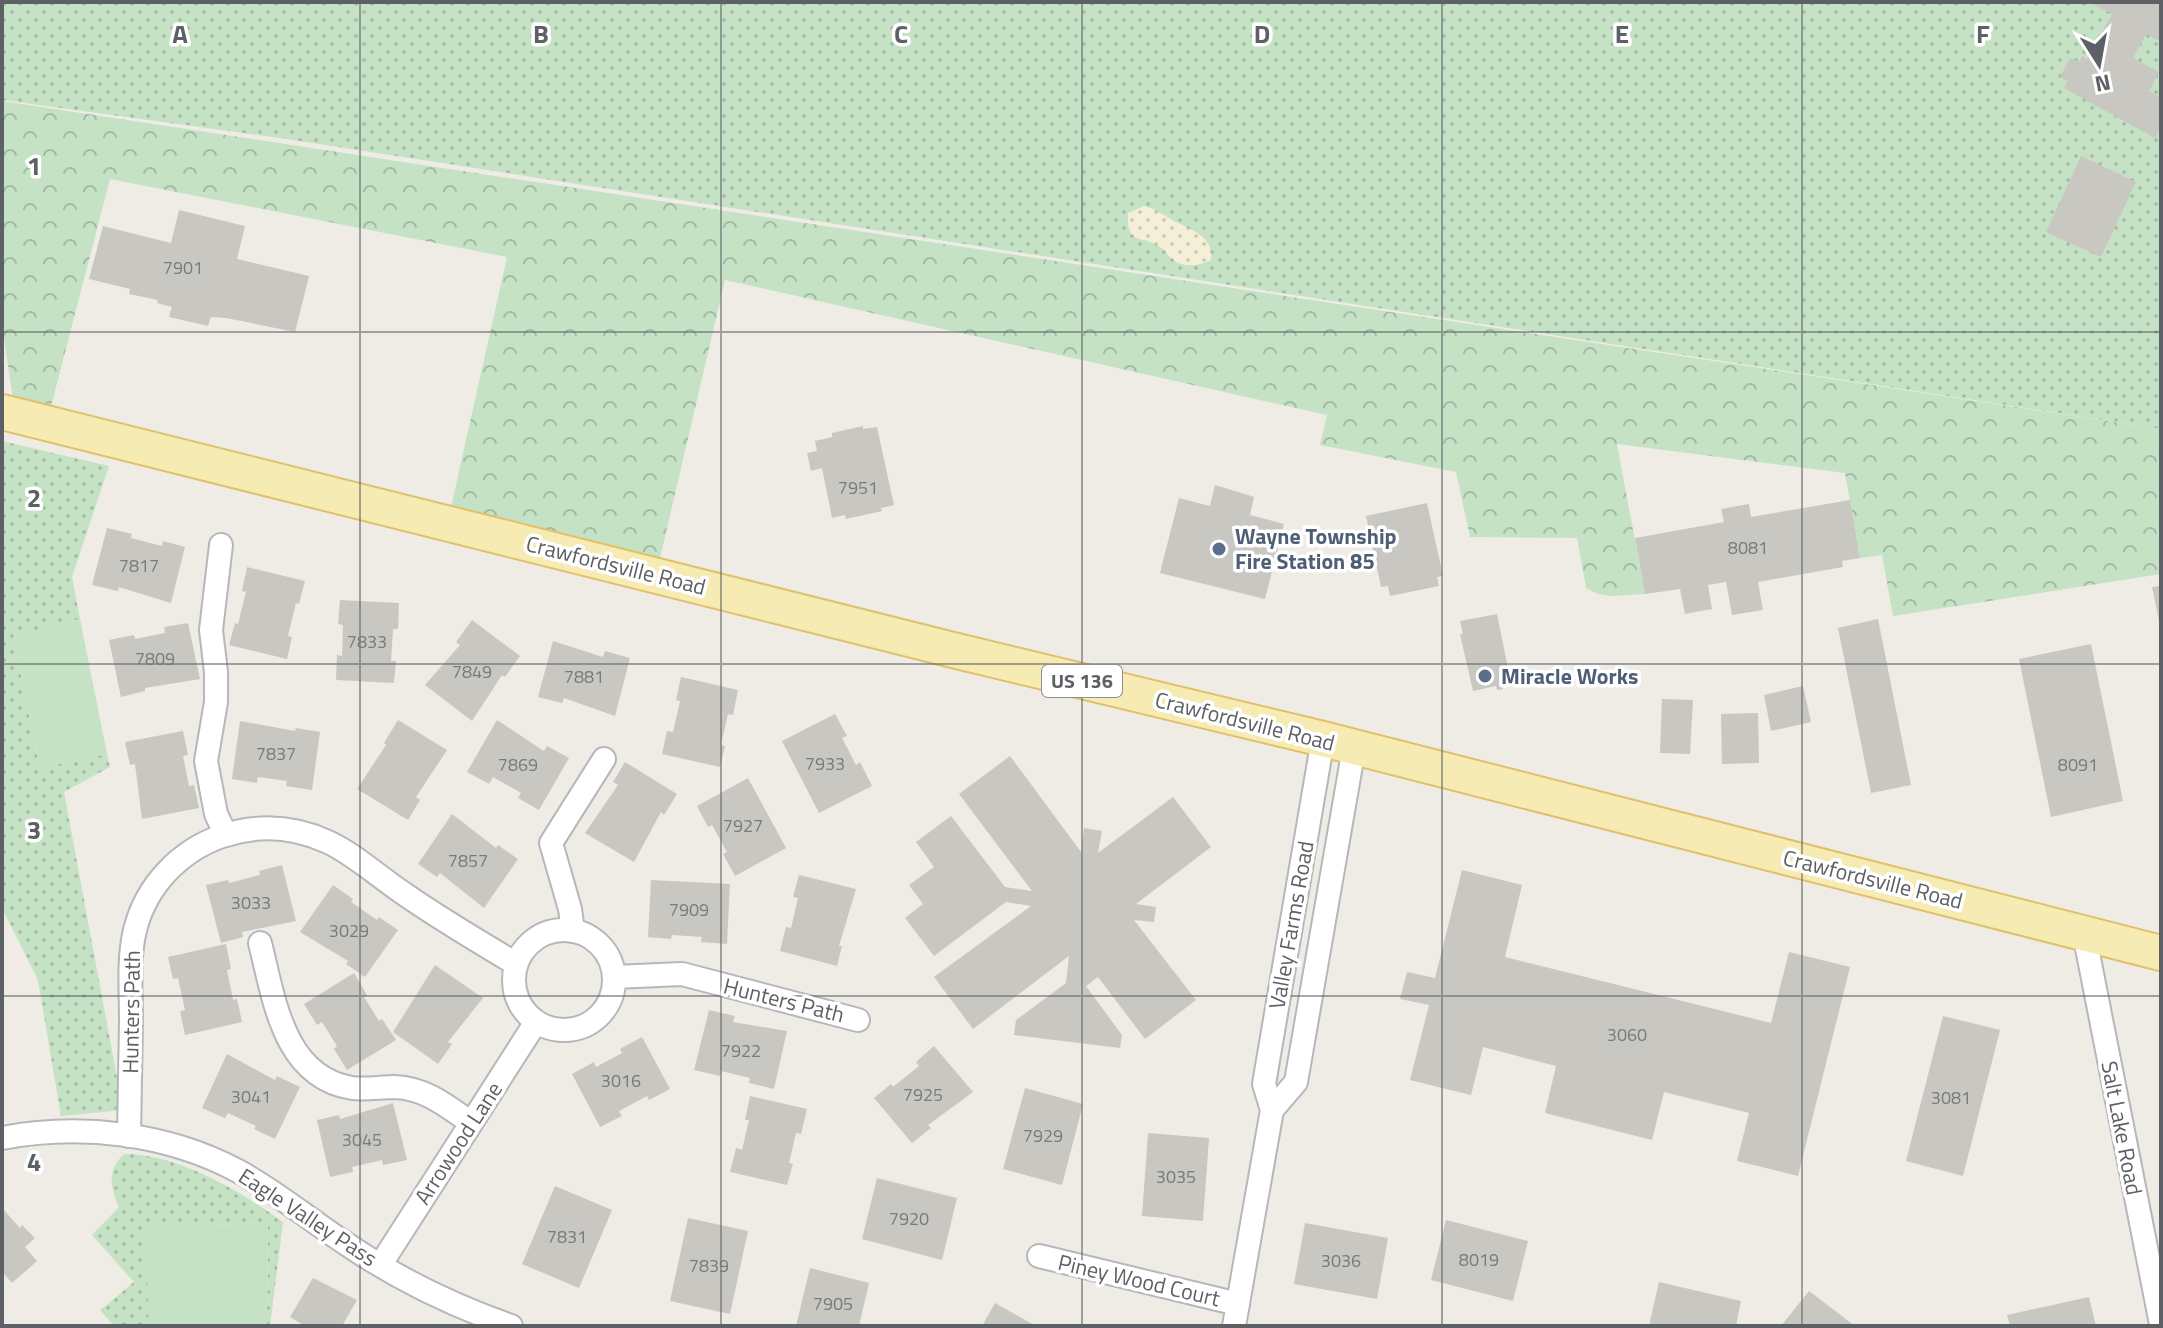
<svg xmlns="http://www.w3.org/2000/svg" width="2163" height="1328" font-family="'Titillium Web',sans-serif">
<defs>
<pattern id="grass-dots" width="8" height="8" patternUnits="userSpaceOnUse" patternTransform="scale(2)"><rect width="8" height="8" fill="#c5e2c5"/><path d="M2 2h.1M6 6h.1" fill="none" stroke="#a3bba4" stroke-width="1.8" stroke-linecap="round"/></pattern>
<pattern id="forest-crowns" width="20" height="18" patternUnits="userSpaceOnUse" patternTransform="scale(2)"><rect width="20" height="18" fill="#c5e2c5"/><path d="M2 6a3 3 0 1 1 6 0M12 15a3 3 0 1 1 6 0" fill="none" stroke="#a3bba4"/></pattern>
<pattern id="sand-dots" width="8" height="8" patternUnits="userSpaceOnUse" patternTransform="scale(2)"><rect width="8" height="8" fill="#f6efd8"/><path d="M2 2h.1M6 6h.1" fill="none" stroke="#cac5b3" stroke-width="1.8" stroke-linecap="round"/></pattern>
</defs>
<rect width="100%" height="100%" fill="#eeece5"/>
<g fill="url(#grass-dots)">
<path d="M 2,2 L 2161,2 L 2161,429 L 280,138 L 2,100 Z"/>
<path d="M 2,441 L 109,466 L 72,577 L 80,619 L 13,636 L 40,768 L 107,754 L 110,767 L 64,792 L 123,1110 L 61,1116 L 38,980 L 2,908 Z"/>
<path d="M 124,1154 C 179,1154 240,1191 283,1222 L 270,1326 L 267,1326 L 268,1223 L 146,1227 L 149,1326 L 114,1326 L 100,1310 L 134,1282 L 92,1235 L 119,1207 C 110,1187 107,1170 124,1154 Z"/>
</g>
<path fill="url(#forest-crowns)" d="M 2,101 L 2161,429 L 2161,574 L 1893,616 L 1882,555 L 1860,558 L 1845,473 L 1617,444 L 1645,594 L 1612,596 L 1598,594 L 1586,588 L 1577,538 L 1470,537 L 1456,472 L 1320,445 L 1327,415 L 725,280 L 657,571 L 449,516 L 507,257 L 110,179 L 48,418 L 15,412 L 2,325 Z"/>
<path fill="url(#sand-dots)" d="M 1144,206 C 1156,209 1163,215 1174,221 C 1191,230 1214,236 1211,260 C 1199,266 1184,268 1173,260 C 1168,256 1165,250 1159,246 C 1142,235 1126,246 1128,213 Z"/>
<g fill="#c5e2c5">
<path d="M 80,619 L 107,754 L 40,768 L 13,636 Z"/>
<path d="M 268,1223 L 267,1326 L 149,1326 L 145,1227 Z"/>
</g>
<g fill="#c9c7c2">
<path d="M 2089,2 L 2161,2 L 2161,42 L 2146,34 L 2133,58 L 2159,72 L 2149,91 L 2161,97 L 2161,126 L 2155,138 L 2064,88 L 2068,81 L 2060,77 L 2070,58 L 2079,62 L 2082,56 L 2087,59 L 2112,14 Z"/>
<path d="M 2081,156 L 2136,182 L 2101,257 L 2046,232 Z"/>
<path d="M 179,210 L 245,226 L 237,259 L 309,276 L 295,332 L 226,318 L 211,317 L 208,326 L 169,317 L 172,307 L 157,303 L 158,300 L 129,294 L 130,289 L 89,279 L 103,226 L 171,243 Z"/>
<path d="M 863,426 L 863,429 L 877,427 L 894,505 L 881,508 L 882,511 L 846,519 L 845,515 L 832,518 L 822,468 L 811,471 L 807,453 L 817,451 L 815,441 L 832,437 L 832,433 Z"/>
<path d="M 1215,485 L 1254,497 L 1250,515 L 1284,524 L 1265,599 L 1160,573 L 1179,498 L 1210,506 Z"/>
<path d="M 1850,500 L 1860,558 L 1842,561 L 1843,567 L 1758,582 L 1763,610 L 1732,615 L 1726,582 L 1708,585 L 1712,609 L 1685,614 L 1680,589 L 1645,594 L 1635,538 L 1724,522 L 1721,509 L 1749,504 L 1751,517 Z"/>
<path d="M 1427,503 L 1443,576 L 1437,577 L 1439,586 L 1390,596 L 1388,586 L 1381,587 L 1366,516 Z"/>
<path d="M 107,528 L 132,534 L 131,538 L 162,546 L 163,541 L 185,547 L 171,603 L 119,587 L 118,591 L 92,585 Z"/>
<path d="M 247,567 L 305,581 L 299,604 L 296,603 L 288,636 L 292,637 L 287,659 L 229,645 L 235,623 L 238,624 L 246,592 L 242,591 Z"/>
<path d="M 2161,586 L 2161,625 L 2160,626 L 2152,587 Z"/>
<path d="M 340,600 L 399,603 L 398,629 L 393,629 L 391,661 L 396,661 L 394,683 L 336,680 L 337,655 L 342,656 L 343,625 L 338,624 Z"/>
<path d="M 1497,614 L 1509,673 L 1500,674 L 1503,689 L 1497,690 L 1496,686 L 1473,691 L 1460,634 L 1463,634 L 1460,621 Z"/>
<path d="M 1878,619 L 1911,785 L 1871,793 L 1838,628 Z"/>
<path d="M 472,620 L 520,656 L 505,677 L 502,675 L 472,721 L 425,685 L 460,645 L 456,642 Z"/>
<path d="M 188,623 L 200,679 L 145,688 L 145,691 L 121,697 L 109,640 L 134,635 L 135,639 L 165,633 L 164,627 Z"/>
<path d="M 553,641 L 603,657 L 605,651 L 630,658 L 615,716 L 564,698 L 562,703 L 538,697 Z"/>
<path d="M 2091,644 L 2123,801 L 2051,817 L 2019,659 Z"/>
<path d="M 681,677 L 738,690 L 733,715 L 728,714 L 721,745 L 725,746 L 720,767 L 662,754 L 667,731 L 673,732 L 680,701 L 676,700 Z"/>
<path d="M 1803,686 L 1811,722 L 1771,731 L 1764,695 Z"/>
<path d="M 1662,699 L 1693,700 L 1690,754 L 1660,753 Z"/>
<path d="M 1758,713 L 1759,763 L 1722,764 L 1721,714 Z"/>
<path d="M 835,714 L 847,736 L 842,738 L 856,765 L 860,762 L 872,786 L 819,813 L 782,741 Z"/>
<path d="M 398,720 L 447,750 L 416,797 L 420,800 L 408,820 L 357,789 L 386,745 L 384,743 Z"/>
<path d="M 497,720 L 544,751 L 547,746 L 569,758 L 539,810 L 518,798 L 521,793 L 493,777 L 489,784 L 467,772 Z"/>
<path d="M 240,721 L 295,731 L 296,728 L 320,732 L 312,790 L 286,786 L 287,781 L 258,777 L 257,783 L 232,779 Z"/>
<path d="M 183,731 L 188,755 L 183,756 L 189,786 L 194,785 L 199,808 L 142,819 L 135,764 L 130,765 L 125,742 Z"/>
<path d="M 1010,756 L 1081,852 L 1084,828 L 1102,831 L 1098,853 L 1173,797 L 1211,847 L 1136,904 L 1156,907 L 1154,922 L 1134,920 L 1196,1000 L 1145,1039 L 1098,977 L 1086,986 L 1122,1035 L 1120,1048 L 1014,1035 L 1016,1020 L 1066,983 L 1069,956 L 973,1029 L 934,977 L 1031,906 L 1006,902 L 934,956 L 905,918 L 923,904 L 909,885 L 934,867 L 916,842 L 951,816 L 1005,887 L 1032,891 L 959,794 Z"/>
<path d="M 625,762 L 677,794 L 664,815 L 661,812 L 634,862 L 585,833 L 618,785 L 613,782 Z"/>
<path d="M 748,778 L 786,848 L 735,876 L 723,854 L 727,852 L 712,825 L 708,827 L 697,806 Z"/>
<path d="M 452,814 L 496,848 L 498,845 L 518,859 L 484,908 L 440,873 L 437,877 L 418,864 Z"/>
<path d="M 282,865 L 296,921 L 242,932 L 243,937 L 221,943 L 206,885 L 228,880 L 229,883 L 260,875 L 259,871 Z"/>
<path d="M 1462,870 L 1522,885 L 1505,957 L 1771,1023 L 1789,952 L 1850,967 L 1798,1176 L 1737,1161 L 1749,1113 L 1664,1092 L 1652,1140 L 1545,1113 L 1556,1066 L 1483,1047 L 1471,1095 L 1410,1080 L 1429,1005 L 1400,999 L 1407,972 L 1435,978 Z"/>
<path d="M 799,875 L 856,889 L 839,946 L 842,946 L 837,966 L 780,951 L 786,927 L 791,928 L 798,898 L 793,897 Z"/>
<path d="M 651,880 L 730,884 L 727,944 L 701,942 L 702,937 L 672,935 L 671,939 L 648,937 Z"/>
<path d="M 333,885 L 353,899 L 351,902 L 377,920 L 379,917 L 398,930 L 365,977 L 346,964 L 348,961 L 300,932 Z"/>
<path d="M 226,944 L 231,969 L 227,970 L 233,1000 L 237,999 L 242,1022 L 185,1035 L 180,1011 L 185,1010 L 178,978 L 173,979 L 168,957 Z"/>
<path d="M 435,965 L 483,998 L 448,1042 L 452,1044 L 438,1064 L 393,1032 Z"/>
<path d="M 354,973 L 367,995 L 364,997 L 379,1021 L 382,1019 L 396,1040 L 347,1070 L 334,1049 L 337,1046 L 322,1022 L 317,1025 L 304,1004 Z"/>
<path d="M 709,1010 L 735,1016 L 733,1022 L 787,1031 L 774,1089 L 749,1083 L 750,1078 L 721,1071 L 720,1076 L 694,1070 Z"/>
<path d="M 1943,1016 L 2000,1030 L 1963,1176 L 1906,1161 Z"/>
<path d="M 642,1037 L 670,1089 L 649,1100 L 647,1096 L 619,1111 L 622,1116 L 600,1127 L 572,1074 L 594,1062 L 596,1067 L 622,1053 L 620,1049 Z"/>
<path d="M 934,1046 L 973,1092 L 928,1125 L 931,1128 L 912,1143 L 874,1098 L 891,1084 L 893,1087 L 919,1066 L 916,1062 Z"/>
<path d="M 227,1054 L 275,1080 L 277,1076 L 300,1087 L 275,1139 L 254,1129 L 256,1126 L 228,1113 L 225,1118 L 202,1108 Z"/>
<path d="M 1025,1088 L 1083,1104 L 1062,1185 L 1003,1169 Z"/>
<path d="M 750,1096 L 807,1109 L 801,1134 L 796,1133 L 789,1163 L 793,1164 L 787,1185 L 730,1172 L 736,1148 L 742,1150 L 749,1120 L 745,1120 Z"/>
<path d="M 393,1103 L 407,1160 L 383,1165 L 382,1160 L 352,1167 L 353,1172 L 330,1177 L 317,1120 L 339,1115 L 340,1119 Z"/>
<path d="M 1148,1133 L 1209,1138 L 1203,1221 L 1142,1216 Z"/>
<path d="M 877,1178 L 957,1198 L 942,1260 L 862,1239 Z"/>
<path d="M 555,1186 L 612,1210 L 579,1288 L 522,1264 Z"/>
<path d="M 2,1208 L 20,1228 L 22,1225 L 35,1238 L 25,1247 L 37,1261 L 12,1283 L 2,1272 Z"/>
<path d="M 688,1218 L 748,1231 L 730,1314 L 670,1301 Z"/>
<path d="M 1446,1220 L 1528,1241 L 1513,1301 L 1431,1280 Z"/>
<path d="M 1305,1223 L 1388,1238 L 1377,1299 L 1294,1284 Z"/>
<path d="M 810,1268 L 869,1283 L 859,1326 L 796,1326 Z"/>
<path d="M 313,1278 L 357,1300 L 342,1326 L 305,1326 L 290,1317 Z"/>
<path d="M 1659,1282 L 1741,1301 L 1736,1326 L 1649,1326 Z"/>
<path d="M 1809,1291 L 1855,1326 L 1781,1326 Z"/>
<path d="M 2089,1297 L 2096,1326 L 2010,1326 L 2007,1315 Z"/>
<path d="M 995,1303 L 1036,1326 L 982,1326 Z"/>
</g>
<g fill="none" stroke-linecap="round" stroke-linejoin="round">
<defs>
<g id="street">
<path d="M 221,545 L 211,630 L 216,672 L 216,702 L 206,761 L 216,814 L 226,835"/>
<circle cx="564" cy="980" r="50"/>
<path d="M 573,931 L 570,909 L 551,843 L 604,759"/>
<path d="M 2084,933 L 2161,1324"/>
<path d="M 260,943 C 274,998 283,1077 352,1088 C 366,1090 380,1087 395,1087 C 425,1088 447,1106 471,1123"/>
<path d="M 614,977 L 682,974 L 858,1020"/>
<path d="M 1272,1110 L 1296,1082 L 1354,748"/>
<path d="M 129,1136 C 130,1098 130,1059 131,1021 C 131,991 128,959 135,930 C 146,886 179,851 222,836 C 258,824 293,826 328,842 C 354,854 379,877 403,893 C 440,919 478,941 516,964"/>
<path d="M 2,1138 C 80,1123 167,1133 238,1171 C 277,1192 311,1221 348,1245 C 398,1279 454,1306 511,1326"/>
<path d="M 1039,1256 L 1238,1304"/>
<path d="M 381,1264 L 536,1022"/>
<path d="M 1234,1326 L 1272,1110 L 1264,1084 L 1323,739"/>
</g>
<path id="primary" d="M 2,412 L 957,651 L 1323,739 L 2161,953"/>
</defs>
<use href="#street" stroke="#b6b7bb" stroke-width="26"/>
<use href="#primary" stroke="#e2c06b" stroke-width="38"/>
<use href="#street" stroke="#fff" stroke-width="22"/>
<use href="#primary" stroke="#f6ebb2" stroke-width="34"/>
</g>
<path fill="none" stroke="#5d6064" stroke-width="2" stroke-opacity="0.55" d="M 360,2 L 360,1326M 721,2 L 721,1326M 1082,2 L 1082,1326M 1442,2 L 1442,1326M 1802,2 L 1802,1326M 2,332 L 2161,332M 2,664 L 2161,664M 2,996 L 2161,996"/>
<g fill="#5c6f8a" stroke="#fff" stroke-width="3">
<circle cx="1219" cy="549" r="8"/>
<circle cx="1485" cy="676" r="8"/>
</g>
<g text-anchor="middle" stroke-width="7" stroke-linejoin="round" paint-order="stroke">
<g font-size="18" fill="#787a7c">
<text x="183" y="274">7901</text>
<text x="858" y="494">7951</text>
<text x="1748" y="554">8081</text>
<text x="139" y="572">7817</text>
<text x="367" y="648">7833</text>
<text x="155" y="665">7809</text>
<text x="472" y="678">7849</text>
<text x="584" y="683">7881</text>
<text x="276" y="760">7837</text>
<text x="825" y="770">7933</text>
<text x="518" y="771">7869</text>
<text x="2078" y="771">8091</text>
<text x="743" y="832">7927</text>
<text x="468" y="867">7857</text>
<text x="251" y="909">3033</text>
<text x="689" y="916">7909</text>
<text x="349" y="937">3029</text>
<text x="1627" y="1041">3060</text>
<text x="741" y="1057">7922</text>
<text x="621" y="1087">3016</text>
<text x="923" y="1101">7925</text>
<text x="251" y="1103">3041</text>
<text x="1951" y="1104">3081</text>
<text x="1043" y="1142">7929</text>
<text x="362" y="1146">3045</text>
<text x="1176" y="1183">3035</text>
<text x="909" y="1225">7920</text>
<text x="567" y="1243">7831</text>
<text x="1479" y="1266">8019</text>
<text x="1341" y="1267">3036</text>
<text x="709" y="1272">7839</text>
<text x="833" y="1310">7905</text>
</g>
<rect fill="#fff" stroke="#8e9092" stroke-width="2" x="1042" y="665" width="80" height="32" rx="6"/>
<g font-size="20" font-weight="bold" fill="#5d6064">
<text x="1082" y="688">US 136</text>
</g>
<g font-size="22" font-weight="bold" fill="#4e5e75" stroke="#fff" text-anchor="start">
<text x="1235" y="544">Wayne Township<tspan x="1235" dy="25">Fire Station 85</tspan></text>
<text x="1501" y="684">Miracle Works</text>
</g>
<g font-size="22" fill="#5d6064" stroke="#fff">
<text transform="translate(616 565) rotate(14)" y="8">Crawfordsville Road</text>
<text transform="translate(1245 721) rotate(14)" y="8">Crawfordsville Road</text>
<text transform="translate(1873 879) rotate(14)" y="8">Crawfordsville Road</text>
<text transform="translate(1291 925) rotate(-80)" y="8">Valley Farms Road</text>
<text transform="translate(784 1000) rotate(14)" y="8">Hunters Path</text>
<text transform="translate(131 1012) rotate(-89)" y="8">Hunters Path</text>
<text transform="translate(2122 1128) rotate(79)" y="8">Salt Lake Road</text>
<text transform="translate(458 1143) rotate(-57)" y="8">Arrowood Lane</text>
<text transform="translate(308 1217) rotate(33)" y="8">Eagle Valley Pass</text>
<text transform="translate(1139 1280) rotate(13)" y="8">Piney Wood Court</text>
</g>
</g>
<g font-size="26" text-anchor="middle" font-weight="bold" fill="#5d6064" stroke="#fff" stroke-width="7" stroke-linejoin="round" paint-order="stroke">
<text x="180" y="43">A</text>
<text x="541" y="43">B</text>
<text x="901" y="43">C</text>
<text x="1262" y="43">D</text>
<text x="1622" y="43">E</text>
<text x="1983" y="43">F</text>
<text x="34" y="175">1</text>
<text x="34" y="507">2</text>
<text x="34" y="839">3</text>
<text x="34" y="1171">4</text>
</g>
<rect width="2163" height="1328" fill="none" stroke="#5d6064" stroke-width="8"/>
<g transform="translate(2099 64) rotate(169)" stroke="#ffffff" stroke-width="6" paint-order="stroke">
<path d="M0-6L14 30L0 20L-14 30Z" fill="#5d6064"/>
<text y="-12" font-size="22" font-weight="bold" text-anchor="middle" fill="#5d6064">N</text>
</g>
</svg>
